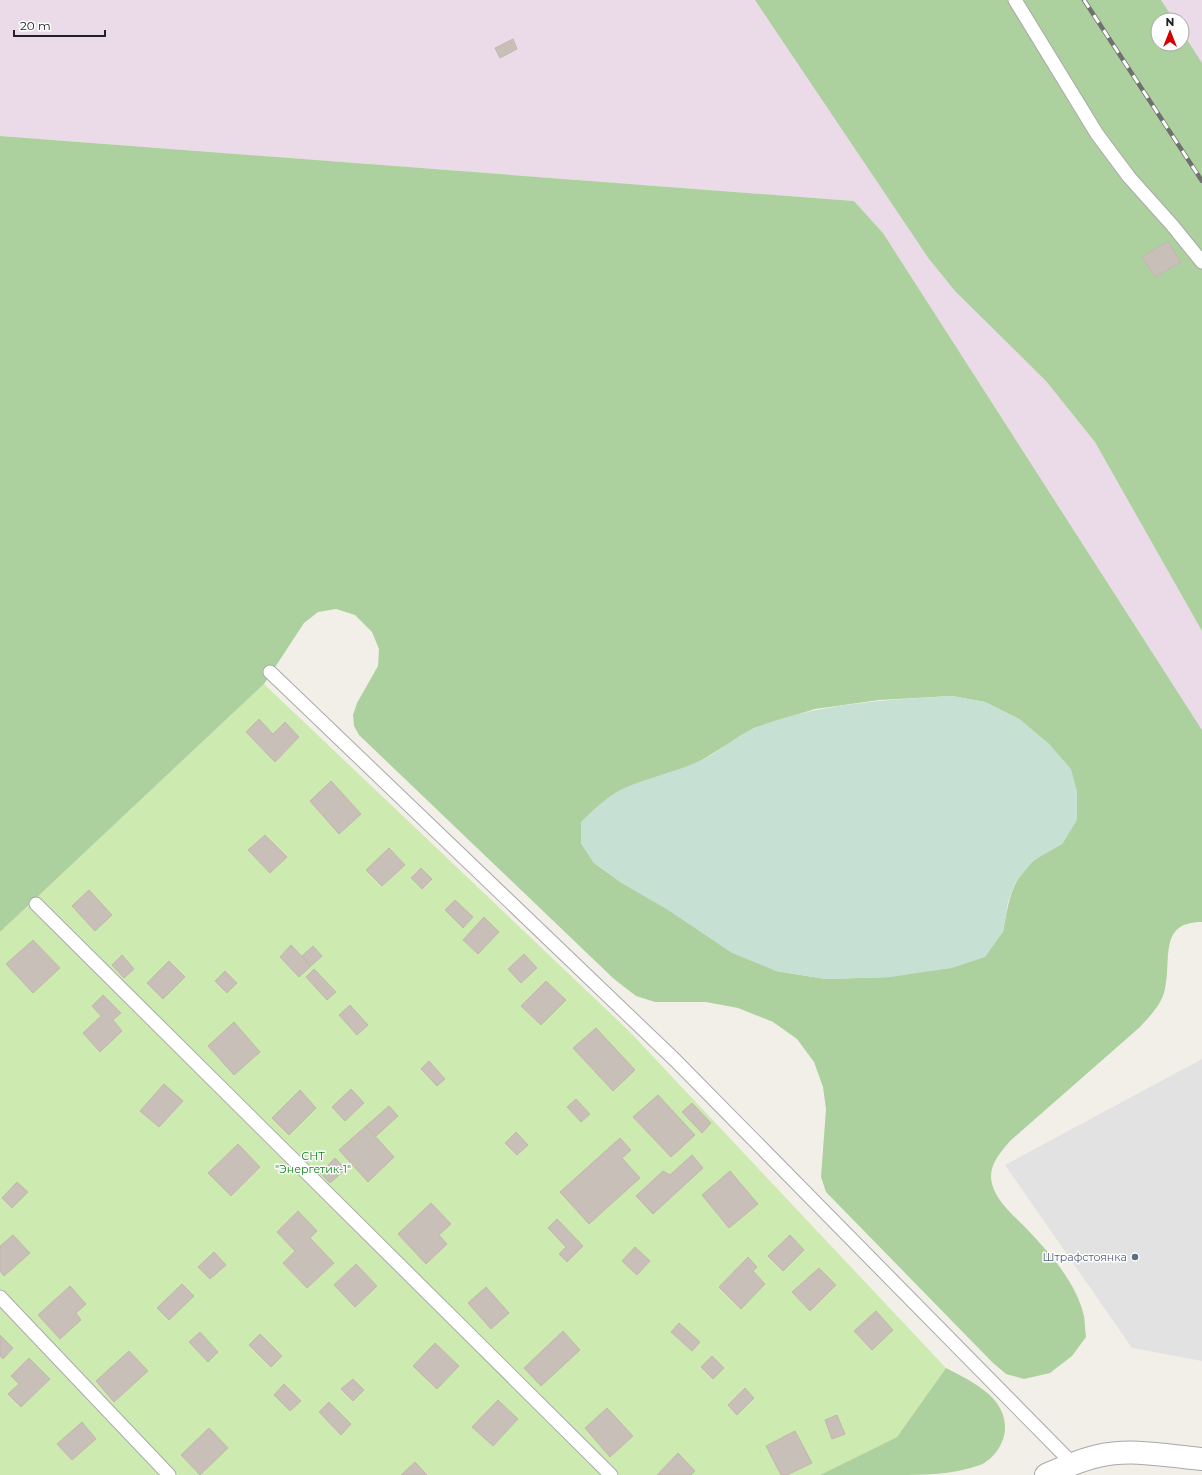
<svg xmlns="http://www.w3.org/2000/svg" width="1202" height="1475" font-family="Montserrat,sans-serif">
<rect width="100%" height="100%" fill="#f2efe9"/>
<path fill="#ebdbe8" fill-rule="evenodd" d="M 0,0 L 1202,0 L 1202,730 L 883,233 L 854,201 L 0,136 ZM 1158,20 L 1182,20 L 1182,44 L 1158,44 Z"/>
<path fill="#cdebb0" d="M 264,684 L 629,1031 L 946,1368 L 897,1437 L 820,1475 L 0,1475 L 0,932 Z"/>
<g fill="#add19e" fill-rule="evenodd">
<path d="M 755,0 L 1161,0 L 1174,20 L 1158,20 L 1158,44 L 1182,44 L 1182,32 L 1202,63 L 1202,631 L 1095,442 L 1046,381 L 955,291 L 929,259 Z"/>
<path d="M 0,136 L 854,201 L 883,233 L 1202,730 L 1202,922 C 1158,922 1172,959 1165,989 C 1162,1004 1150,1016 1140,1027 L 1010,1141 C 999,1154 986,1168 993,1187 C 998,1202 1012,1214 1023,1225 C 1047,1250 1076,1281 1084,1316 C 1085,1323 1085,1330 1086,1337 L 1072,1356 L 1050,1373 L 1024,1379 L 1006,1374 L 992,1362 L 826,1192 L 821,1177 L 826,1109 L 823,1087 L 814,1062 L 797,1039 L 773,1022 L 738,1008 L 706,1002 L 655,1002 L 636,996 L 614,979 L 359,735 L 354,726 L 353,715 L 357,703 L 378,666 L 379,649 L 372,632 L 355,615 L 336,609 L 318,612 L 304,623 L 264,684 L 0,932 ZM 952,696 L 985,702 L 1019,719 L 1050,745 L 1063,843 C 1054,849 1042,854 1033,861 C 1011,879 1008,905 1003,932 L 890,977 L 826,979 L 776,971 L 622,883 L 594,863 L 581,843 L 664,775 L 697,763 L 754,728 L 815,709 L 879,700 Z"/>
<path d="M 946,1368 C 971,1381 1007,1397 1005,1430 C 1004,1444 993,1460 980,1465 C 953,1475 924,1475 896,1475 C 871,1475 845,1475 820,1475 L 897,1437 Z"/>
</g>
<path fill="#c6e0d4" d="M 952,696 L 985,702 L 1019,719 L 1050,745 L 1071,769 L 1077,791 L 1077,820 L 1063,843 L 1033,861 L 1015,883 L 1008,902 L 1003,932 L 985,957 L 952,968 L 890,977 L 826,979 L 776,971 L 732,953 L 668,910 L 622,883 L 594,863 L 581,843 L 581,822 C 595,808 611,793 629,786 C 651,777 674,772 695,763 C 717,755 734,736 755,728 C 818,703 885,700 952,696 Z"/>
<path fill="#e2e2e2" d="M 1202,1059 L 1202,1361 L 1132,1348 L 1005,1165 Z"/>
<g fill="#c7bfb8" stroke="#c4b6ab">
<path d="M 513,39 L 517,49 L 500,58 L 495,48 Z"/>
<path d="M 1168,241 L 1181,262 L 1155,277 L 1142,257 Z"/>
<path d="M 259,719 L 273,734 L 285,722 L 299,737 L 275,762 L 246,732 Z"/>
<path d="M 331,781 L 361,814 L 339,834 L 310,801 Z"/>
<path d="M 265,835 L 287,857 L 270,873 L 248,850 Z"/>
<path d="M 389,848 L 405,865 L 382,886 L 366,870 Z"/>
<path d="M 421,868 L 432,879 L 422,889 L 411,878 Z"/>
<path d="M 89,890 L 112,915 L 95,931 L 72,906 Z"/>
<path d="M 455,900 L 473,917 L 463,928 L 445,910 Z"/>
<path d="M 484,917 L 499,932 L 478,954 L 463,940 Z"/>
<path d="M 33,940 L 60,968 L 33,993 L 6,964 Z"/>
<path d="M 291,945 L 311,966 L 299,977 L 280,957 Z"/>
<path d="M 313,946 L 322,956 L 311,966 L 302,956 Z"/>
<path d="M 524,954 L 537,968 L 521,983 L 508,969 Z"/>
<path d="M 122,955 L 134,969 L 124,978 L 112,965 Z"/>
<path d="M 169,961 L 185,977 L 163,999 L 147,983 Z"/>
<path d="M 314,969 L 336,992 L 327,1000 L 306,977 Z"/>
<path d="M 225,971 L 237,983 L 227,993 L 215,981 Z"/>
<path d="M 546,981 L 566,1000 L 541,1025 L 521,1006 Z"/>
<path d="M 103,995 L 121,1013 L 113,1020 L 122,1031 L 100,1052 L 83,1033 L 101,1016 L 92,1006 Z"/>
<path d="M 350,1005 L 368,1025 L 357,1035 L 339,1015 Z"/>
<path d="M 234,1022 L 260,1052 L 234,1075 L 208,1046 Z"/>
<path d="M 596,1028 L 635,1070 L 613,1091 L 573,1048 Z"/>
<path d="M 429,1061 L 445,1079 L 437,1086 L 421,1069 Z"/>
<path d="M 164,1084 L 183,1101 L 159,1127 L 140,1111 Z"/>
<path d="M 351,1089 L 364,1103 L 345,1121 L 332,1107 Z"/>
<path d="M 300,1090 L 316,1108 L 289,1135 L 272,1118 Z"/>
<path d="M 658,1095 L 695,1135 L 671,1157 L 633,1117 Z"/>
<path d="M 576,1099 L 590,1114 L 581,1122 L 567,1107 Z"/>
<path d="M 692,1103 L 711,1123 L 702,1133 L 682,1112 Z"/>
<path d="M 389,1106 L 398,1116 L 375,1137 L 366,1126 Z"/>
<path d="M 366,1126 L 394,1157 L 368,1182 L 339,1150 Z"/>
<path d="M 516,1132 L 528,1145 L 517,1155 L 505,1143 Z"/>
<path d="M 620,1138 L 631,1150 L 622,1158 L 640,1178 L 589,1224 L 560,1192 Z"/>
<path d="M 238,1144 L 260,1167 L 231,1196 L 208,1173 Z"/>
<path d="M 692,1155 L 703,1168 L 653,1214 L 636,1196 L 663,1171 L 670,1175 Z"/>
<path d="M 335,1158 L 346,1169 L 330,1183 L 320,1173 Z"/>
<path d="M 730,1171 L 758,1204 L 729,1228 L 702,1195 Z"/>
<path d="M 17,1182 L 28,1192 L 12,1208 L 2,1198 Z"/>
<path d="M 431,1203 L 451,1224 L 439,1235 L 447,1244 L 426,1264 L 398,1234 Z"/>
<path d="M 298,1211 L 317,1231 L 310,1238 L 334,1263 L 307,1288 L 283,1263 L 295,1251 L 277,1232 Z"/>
<path d="M 557,1219 L 583,1246 L 567,1262 L 559,1254 L 566,1247 L 548,1228 Z"/>
<path d="M 13,1235 L 30,1253 L 4,1276 L 0,1271 L 0,1246 Z"/>
<path d="M 790,1235 L 804,1250 L 783,1271 L 768,1256 Z"/>
<path d="M 635,1247 L 650,1261 L 637,1275 L 622,1261 Z"/>
<path d="M 214,1252 L 226,1265 L 210,1279 L 198,1267 Z"/>
<path d="M 748,1257 L 757,1267 L 753,1271 L 765,1284 L 741,1309 L 719,1287 Z"/>
<path d="M 356,1264 L 377,1286 L 355,1307 L 334,1285 Z"/>
<path d="M 819,1268 L 836,1285 L 810,1311 L 792,1292 Z"/>
<path d="M 182,1284 L 194,1296 L 169,1320 L 157,1308 Z"/>
<path d="M 70,1286 L 86,1304 L 76,1313 L 81,1320 L 60,1339 L 38,1315 Z"/>
<path d="M 486,1287 L 509,1313 L 491,1329 L 468,1303 Z"/>
<path d="M 876,1311 L 893,1330 L 872,1350 L 854,1331 Z"/>
<path d="M 679,1323 L 700,1342 L 692,1351 L 671,1332 Z"/>
<path d="M 563,1331 L 580,1350 L 541,1386 L 524,1368 Z"/>
<path d="M 200,1332 L 218,1352 L 208,1362 L 189,1342 Z"/>
<path d="M 260,1334 L 282,1356 L 271,1367 L 249,1345 Z"/>
<path d="M 0,1335 L 13,1348 L 3,1359 L 0,1356 Z"/>
<path d="M 435,1343 L 459,1366 L 437,1389 L 413,1366 Z"/>
<path d="M 129,1351 L 148,1371 L 114,1402 L 96,1381 Z"/>
<path d="M 712,1356 L 724,1368 L 713,1379 L 701,1367 Z"/>
<path d="M 29,1358 L 50,1379 L 21,1407 L 8,1394 L 19,1384 L 11,1376 Z"/>
<path d="M 353,1379 L 364,1390 L 353,1401 L 341,1389 Z"/>
<path d="M 284,1384 L 301,1401 L 290,1411 L 274,1395 Z"/>
<path d="M 745,1388 L 754,1398 L 737,1415 L 728,1405 Z"/>
<path d="M 498,1400 L 518,1419 L 493,1446 L 472,1427 Z"/>
<path d="M 329,1402 L 351,1424 L 341,1435 L 319,1412 Z"/>
<path d="M 607,1408 L 633,1436 L 610,1457 L 585,1428 Z"/>
<path d="M 837,1415 L 845,1434 L 832,1439 L 825,1420 Z"/>
<path d="M 82,1422 L 96,1439 L 72,1460 L 57,1444 Z"/>
<path d="M 209,1428 L 228,1448 L 200,1475 L 181,1455 Z"/>
<path d="M 795,1431 L 812,1463 L 787,1475 L 781,1475 L 766,1446 Z"/>
<path d="M 678,1453 L 695,1471 L 691,1475 L 657,1475 Z"/>
<path d="M 415,1462 L 427,1475 L 401,1475 Z"/>
</g>
<g fill="none" stroke-linecap="round" stroke-linejoin="round">
<defs>
<g id="lane">
<path d="M 1015,0 L 1097,134 L 1129,177 L 1172,225 L 1202,262"/>
<path d="M 270,672 L 675,1060 L 1073,1464"/>
<path d="M 36,904 L 611,1475"/>
<path d="M 0,1297 L 169,1475"/>
</g>
<path id="street" d="M 1046,1475 C 1062,1468 1080,1460 1098,1456 C 1132,1448 1168,1456 1202,1459"/>
</defs>
<use href="#lane" stroke="#a9a9a9" stroke-width="15"/>
<use href="#street" stroke="#a9a9a9" stroke-width="24"/>
<use href="#lane" stroke="#fff" stroke-width="13"/>
<use href="#street" stroke="#fff" stroke-width="22"/>
<defs>
<path id="rail" d="M 1084,0 L 1202,181"/>
</defs>
<use href="#rail" stroke="#707070" stroke-width="4.5"/>
<use href="#rail" stroke="#fff" stroke-width="3" stroke-dasharray="9" stroke-linecap="butt"/>
</g>
<circle fill="#5c6f8a" stroke="#fff" stroke-width="1.5" cx="1135" cy="1257" r="4"/>
<g text-anchor="middle" stroke-width="3" stroke-linejoin="round" paint-order="stroke">
<g font-size="11" fill="#0c8416" stroke="#fff">
<text x="313" y="1160">СНТ<tspan x="313" dy="13">"Энергетик-1"</tspan></text>
</g>
<g font-size="11" fill="#4e5e75" stroke="#fff" text-anchor="end">
<text x="1127" y="1261">Штрафстоянка</text>
</g>
</g>
<g transform="translate(1170 32)"><circle r="19" fill="#ffffff" stroke="#a7a7a7"/>
<path d="M0-3L7 15L0 10L-7 15Z" fill="#d40000"/>
<text y="-6" font-size="11" font-weight="bold" text-anchor="middle" fill="#222222">N</text>
</g>
<path d="M14 30v6h91v-6" fill="none" stroke="#222222" stroke-width="2"/>
<text x="20" y="30" font-size="12" fill="#222222" stroke="#ffffff" stroke-width="3" paint-order="stroke">20 m</text>
</svg>
